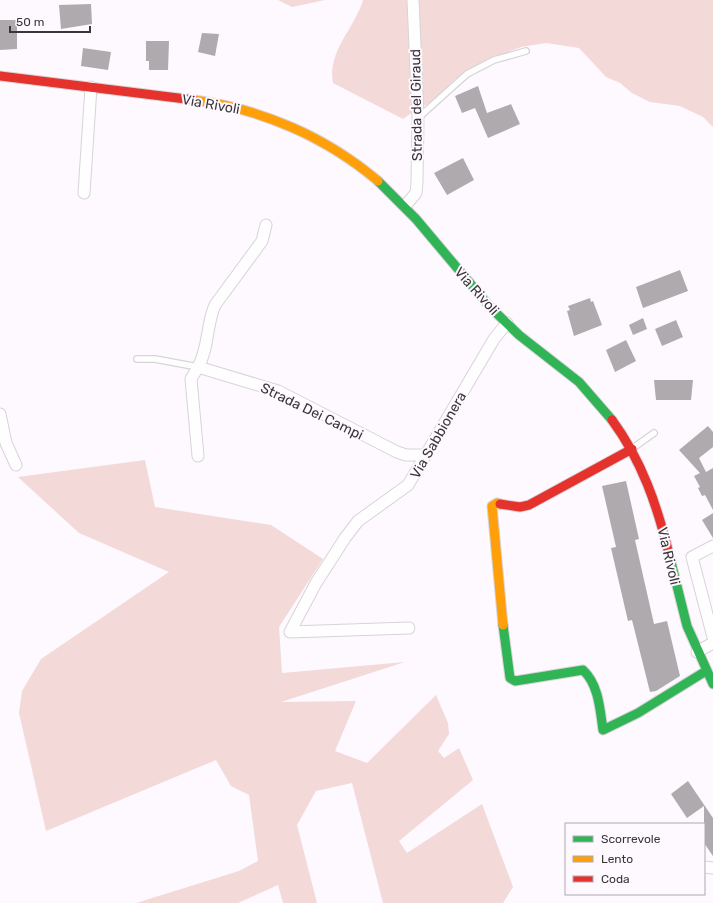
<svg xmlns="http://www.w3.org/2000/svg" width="713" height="903" font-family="Rubik,sans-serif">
<rect width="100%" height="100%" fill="#fdf9fe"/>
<g fill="#f4d9d9">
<path d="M 278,0 L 325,0 L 292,7 Z"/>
<path d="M 363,0 L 409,0 L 413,112 L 403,119 L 333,83 C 327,51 355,28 363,0 Z"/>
<path d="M 416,0 L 713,0 L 713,127 L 703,117 L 680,106 L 650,102 L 632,93 L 620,83 L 606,77 L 579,48 L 546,43 L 521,47 L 488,60 L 454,80 L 431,103 L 421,107 Z"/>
<path d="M 145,460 L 155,507 L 271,525 L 323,559 L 279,627 L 282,673 L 405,662 L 281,702 L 356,701 L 335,751 L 367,763 L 436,695 L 448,723 L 449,734 L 438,751 L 444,758 L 459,748 L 473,780 L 399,841 L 407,853 L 482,804 L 513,887 L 503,903 L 383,903 L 352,783 L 316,791 L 297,825 L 317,903 L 283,903 L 278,885 L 238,903 L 136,903 L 239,871 L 258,861 L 249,795 L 231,786 L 216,760 L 46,831 L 19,713 L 22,691 L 41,659 L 169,572 L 79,533 L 18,477 Z"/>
</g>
<g fill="#aeaaad">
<path d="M 91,4 L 92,24 L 61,29 L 59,5 Z"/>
<path d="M 0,20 L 17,20 L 17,49 L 0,50 Z"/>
<path d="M 202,33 L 219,34 L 215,56 L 198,52 Z"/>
<path d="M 146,41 L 169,41 L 168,70 L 149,70 L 149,61 L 146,61 Z"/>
<path d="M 83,48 L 111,52 L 108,70 L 81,66 Z"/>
<path d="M 478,86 L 487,113 L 511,104 L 520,124 L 488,138 L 475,108 L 462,113 L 455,96 Z"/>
<path d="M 463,158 L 474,180 L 447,195 L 434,173 Z"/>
<path d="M 680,270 L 688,291 L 643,308 L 636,287 Z"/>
<path d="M 590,298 L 591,302 L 593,301 L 602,325 L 574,336 L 567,311 L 570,310 L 568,306 Z"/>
<path d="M 643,318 L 647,329 L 633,335 L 629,325 Z"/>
<path d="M 676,320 L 683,337 L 662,346 L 655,329 Z"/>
<path d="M 626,340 L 636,361 L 615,372 L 606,350 Z"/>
<path d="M 654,380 L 693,380 L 691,400 L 656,400 Z"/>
<path d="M 708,426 L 713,432 L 713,447 L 699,458 L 706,472 L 713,468 L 713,510 L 705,495 L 702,496 L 698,488 L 700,487 L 694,476 L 700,473 L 679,450 Z"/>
<path d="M 626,481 L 639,539 L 635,540 L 654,624 L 667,621 L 680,676 L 656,691 L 650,692 L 632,620 L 628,621 L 611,548 L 616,547 L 602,486 Z"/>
<path d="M 713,513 L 713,538 L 702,520 Z"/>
<path d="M 688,781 L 713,818 L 713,856 L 704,843 L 704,806 L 687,818 L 671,794 Z"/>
</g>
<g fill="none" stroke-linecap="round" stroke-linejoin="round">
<defs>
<g id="lane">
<path d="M 418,118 L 467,74 L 494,60 L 526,51"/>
<path d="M 137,359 L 155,359 L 198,367"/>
<path d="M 633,448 L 654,433"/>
</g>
<g id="street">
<path d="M 84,193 L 91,87"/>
<path d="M 405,206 L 416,193 L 417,182 L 418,118 L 413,0"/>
<path d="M 198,367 C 209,348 206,325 215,305 L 262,241 L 266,225"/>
<path d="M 0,414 L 6,443 L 16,465"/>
<path d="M 198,456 L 191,379 L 198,367 L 278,391 L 397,452 L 406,455 L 425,455"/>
<path d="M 713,546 L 692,557 L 713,637"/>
<path d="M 409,628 L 290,632 L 316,583 L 345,538 L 358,521 L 408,485 L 494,339 L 507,323"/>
<path d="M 697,652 L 713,643"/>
<path d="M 704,867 L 713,868"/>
</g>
<g id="fast">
<path d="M 378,181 L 416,219 L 490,307 L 519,335 L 579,382 L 612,420"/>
<path d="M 669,554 L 687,626 L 713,684"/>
<path d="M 503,625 L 510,678 L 515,681 L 583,670 C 599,685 600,710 603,730 L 638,713 L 706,671"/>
</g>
<g id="slow">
<path d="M 194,100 C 262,109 326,137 378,181"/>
<path d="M 500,504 L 497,503 L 492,506 L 503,625"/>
</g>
<g id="jam">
<path d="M 0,76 L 194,100"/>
<path d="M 612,420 C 642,461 657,505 669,554"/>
<path d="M 500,504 L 520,507 L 529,505 L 632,449"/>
</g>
</defs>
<use href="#lane" stroke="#d7d4d8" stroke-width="8"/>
<use href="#street" stroke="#d7d4d8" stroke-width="13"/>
<use href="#fast" stroke="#d7d4d8" stroke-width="11"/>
<use href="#slow" stroke="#d7d4d8" stroke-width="11"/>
<use href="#jam" stroke="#d7d4d8" stroke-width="11"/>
<use href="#lane" stroke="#fffeff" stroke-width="5.5"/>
<use href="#street" stroke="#fffeff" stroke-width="11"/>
<use href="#fast" stroke="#30b455" stroke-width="9"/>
<use href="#slow" stroke="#ff9f0a" stroke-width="9"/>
<use href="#jam" stroke="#e5322d" stroke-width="9"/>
</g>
<g text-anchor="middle" stroke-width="4" stroke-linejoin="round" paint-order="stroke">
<g font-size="14" fill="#393639" stroke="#fef8ff">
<text transform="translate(211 104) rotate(10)" y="5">Via Rivoli</text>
<text transform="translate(416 105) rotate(-91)" y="5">Strada del Giraud</text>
<text transform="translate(477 291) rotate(48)" y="5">Via Rivoli</text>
<text transform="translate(312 411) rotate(26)" y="5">Strada Dei Campi</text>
<text transform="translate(438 435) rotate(-60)" y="5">Via Sabbionera</text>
<text transform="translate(669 556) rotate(77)" y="5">Via Rivoli</text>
</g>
</g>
<rect x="565" y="823" width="140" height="72" fill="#fef8ff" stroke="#afaab0"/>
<rect x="573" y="836" width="20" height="6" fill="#30b455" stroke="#afaab0"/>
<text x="601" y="843" font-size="12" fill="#393639">Scorrevole</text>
<rect x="573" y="856" width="20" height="6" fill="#ff9f0a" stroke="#afaab0"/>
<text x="601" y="863" font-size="12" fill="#393639">Lento</text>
<rect x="573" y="876" width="20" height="6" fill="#e5322d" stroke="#afaab0"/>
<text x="601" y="883" font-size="12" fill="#393639">Coda</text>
<path d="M10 26v6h80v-6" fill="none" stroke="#393639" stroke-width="2"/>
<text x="16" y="26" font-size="12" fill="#393639" stroke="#fef8ff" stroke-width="3" paint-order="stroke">50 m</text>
</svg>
